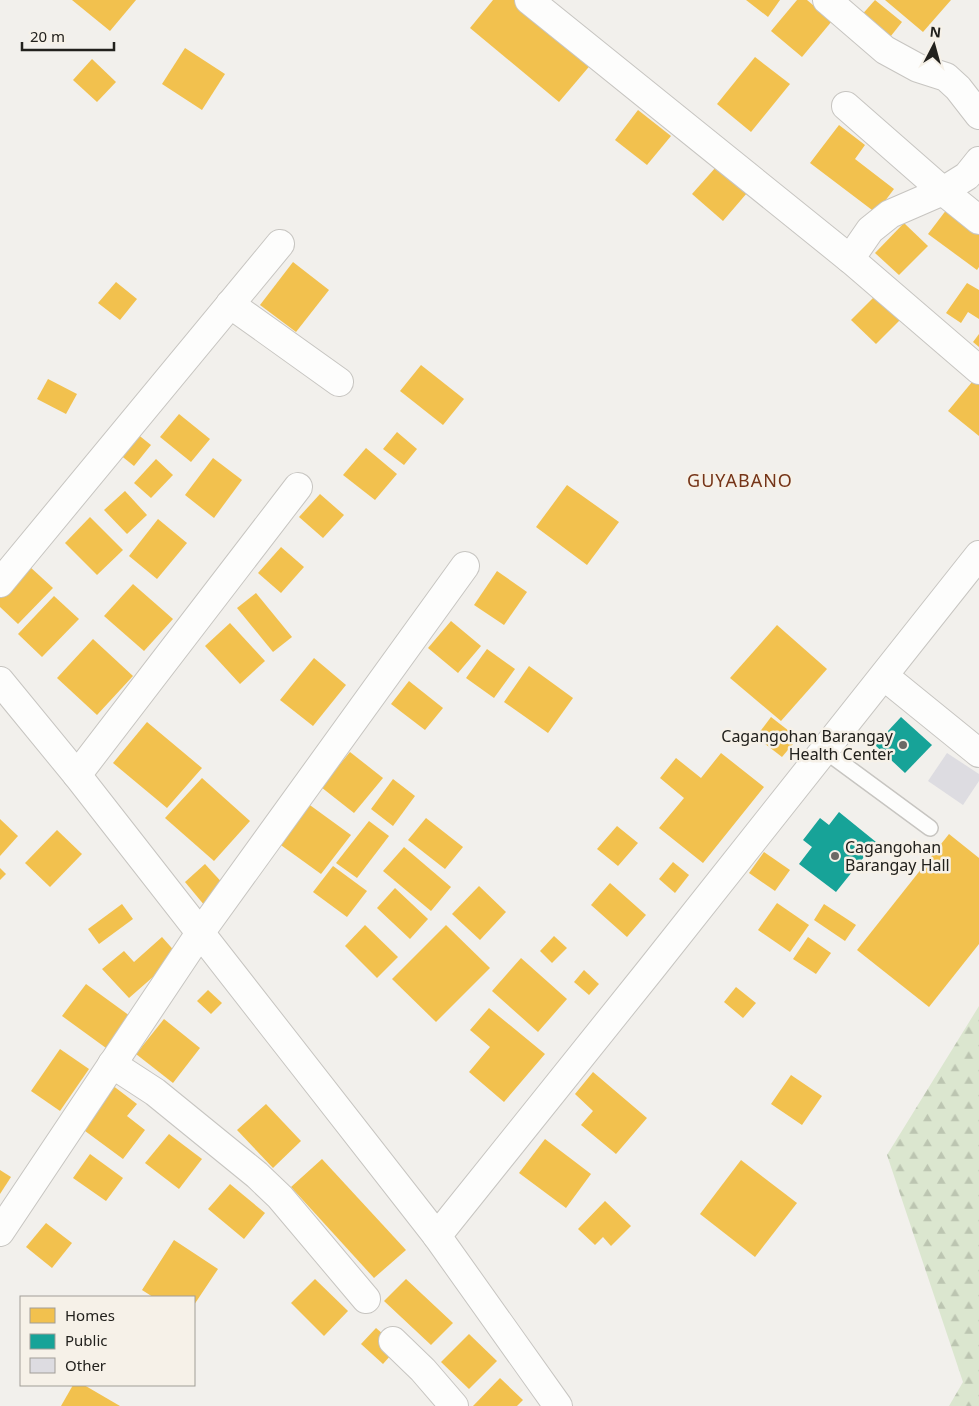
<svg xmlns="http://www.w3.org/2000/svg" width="979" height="1406" font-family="'Noto Sans',sans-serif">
<defs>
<pattern id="forest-firs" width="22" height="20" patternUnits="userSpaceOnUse" patternTransform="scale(1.25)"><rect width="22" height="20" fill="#dbe6cf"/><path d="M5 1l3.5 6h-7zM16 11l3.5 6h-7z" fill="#bcc5b1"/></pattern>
</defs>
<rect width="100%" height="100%" fill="#f2f0ec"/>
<path fill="url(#forest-firs)" d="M 979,1006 L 979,1406 L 949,1406 L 963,1382 L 887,1155 Z"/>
<g fill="#f2c14e">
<path d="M 72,0 L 136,0 L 110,31 Z"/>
<path d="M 493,0 L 518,0 L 593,62 L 559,102 L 470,28 Z"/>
<path d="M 746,0 L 780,0 L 768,17 Z"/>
<path d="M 797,0 L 807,0 L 832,21 L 802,57 L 771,31 Z"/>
<path d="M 875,0 L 902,22 L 887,41 L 859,18 Z"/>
<path d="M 885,0 L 951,0 L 923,32 Z"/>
<path d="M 185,48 L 225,74 L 202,110 L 162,84 Z"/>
<path d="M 755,57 L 790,84 L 751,132 L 717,104 Z"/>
<path d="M 92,59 L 116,82 L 97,102 L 73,80 Z"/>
<path d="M 638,110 L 671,136 L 647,165 L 615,140 Z"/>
<path d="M 839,125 L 865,145 L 855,159 L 894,189 L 876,213 L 810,163 Z"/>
<path d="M 716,167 L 747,193 L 723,221 L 692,194 Z"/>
<path d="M 947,209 L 979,233 L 979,267 L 977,270 L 928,234 Z"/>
<path d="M 904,223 L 928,246 L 899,275 L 875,253 Z"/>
<path d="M 293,262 L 329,290 L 296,332 L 260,305 Z"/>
<path d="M 116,282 L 137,299 L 120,320 L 98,303 Z"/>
<path d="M 967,283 L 979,290 L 979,319 L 968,312 L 961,323 L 946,313 Z"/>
<path d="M 876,295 L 901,319 L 876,344 L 851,320 Z"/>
<path d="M 979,334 L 979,347 L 973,342 Z"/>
<path d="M 421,365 L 464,399 L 443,425 L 400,391 Z"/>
<path d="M 977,376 L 979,378 L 979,436 L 948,411 Z"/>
<path d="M 48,379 L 77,394 L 66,414 L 37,399 Z"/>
<path d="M 179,414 L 210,439 L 191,462 L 160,437 Z"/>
<path d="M 397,432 L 417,449 L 404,465 L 383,449 Z"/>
<path d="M 136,433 L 151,445 L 134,466 L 119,454 Z"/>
<path d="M 366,448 L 397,474 L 375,500 L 343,475 Z"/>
<path d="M 213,458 L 242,480 L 214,518 L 185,495 Z"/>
<path d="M 156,459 L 173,475 L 151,498 L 134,483 Z"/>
<path d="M 567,485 L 619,522 L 587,565 L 536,527 Z"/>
<path d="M 125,491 L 147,515 L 127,534 L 104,510 Z"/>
<path d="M 320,494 L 344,515 L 323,538 L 299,517 Z"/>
<path d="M 90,517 L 123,550 L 97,575 L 65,543 Z"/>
<path d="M 158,519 L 187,543 L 157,579 L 129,556 Z"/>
<path d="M 281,547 L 304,567 L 281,593 L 258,573 Z"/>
<path d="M 29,566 L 53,588 L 18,624 L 0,607 L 0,596 Z"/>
<path d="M 497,571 L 527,592 L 504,625 L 474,605 Z"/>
<path d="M 133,584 L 173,619 L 144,651 L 104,616 Z"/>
<path d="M 256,593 L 292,637 L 273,652 L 237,608 Z"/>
<path d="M 54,596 L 79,619 L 42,657 L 18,634 Z"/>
<path d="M 451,621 L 481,646 L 458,673 L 428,648 Z"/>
<path d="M 230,623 L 265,661 L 240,684 L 205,646 Z"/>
<path d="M 777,625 L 827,669 L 781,721 L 730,678 Z"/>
<path d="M 93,639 L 133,676 L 97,715 L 57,678 Z"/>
<path d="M 487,649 L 515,669 L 494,698 L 466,678 Z"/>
<path d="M 314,658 L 346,685 L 313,726 L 280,700 Z"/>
<path d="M 529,666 L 573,698 L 548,733 L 504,702 Z"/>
<path d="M 409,681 L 443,708 L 425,730 L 391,704 Z"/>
<path d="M 771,717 L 798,738 L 782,757 L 756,737 Z"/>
<path d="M 147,722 L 202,768 L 167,808 L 113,763 Z"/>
<path d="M 350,752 L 383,778 L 354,813 L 321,787 Z"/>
<path d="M 721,753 L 764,787 L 703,863 L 659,828 L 684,798 L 660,778 L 676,758 L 701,778 Z"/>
<path d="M 202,778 L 250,821 L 214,861 L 165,818 Z"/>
<path d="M 393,779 L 415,796 L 393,826 L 371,809 Z"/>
<path d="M 307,803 L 351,835 L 321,874 L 278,843 Z"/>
<path d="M 426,818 L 463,847 L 445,869 L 408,840 Z"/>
<path d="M 0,819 L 18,836 L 0,856 Z"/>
<path d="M 369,821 L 389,836 L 357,878 L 336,863 Z"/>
<path d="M 617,826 L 638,843 L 618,866 L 597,849 Z"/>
<path d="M 57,830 L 82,854 L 50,887 L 25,863 Z"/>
<path d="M 949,834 L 979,858 L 979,944 L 929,1007 L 857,950 Z"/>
<path d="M 404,847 L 451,887 L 431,911 L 383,871 Z"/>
<path d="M 764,852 L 790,870 L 775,891 L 749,873 Z"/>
<path d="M 673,862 L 689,875 L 675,893 L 659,879 Z"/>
<path d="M 205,864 L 226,887 L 205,906 L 185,882 Z"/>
<path d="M 333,866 L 367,891 L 347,917 L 313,892 Z"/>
<path d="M 0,868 L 6,874 L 0,880 Z"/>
<path d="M 610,883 L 646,915 L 627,937 L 591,905 Z"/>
<path d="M 479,886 L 506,912 L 480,940 L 452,914 Z"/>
<path d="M 395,888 L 428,919 L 410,939 L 377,908 Z"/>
<path d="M 777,903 L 809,925 L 790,952 L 758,930 Z"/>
<path d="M 122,904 L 133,919 L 99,944 L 88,929 Z"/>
<path d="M 824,904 L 856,925 L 845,941 L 814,920 Z"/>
<path d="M 365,925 L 398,957 L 377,978 L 345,946 Z"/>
<path d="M 446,925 L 490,968 L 436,1022 L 392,979 Z"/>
<path d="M 554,936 L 567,948 L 552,963 L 540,951 Z"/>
<path d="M 162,937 L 178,955 L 129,998 L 102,969 L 124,951 L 134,962 Z"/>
<path d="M 808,937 L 831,953 L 816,974 L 793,959 Z"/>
<path d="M 521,958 L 567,999 L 538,1032 L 492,991 Z"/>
<path d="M 584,970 L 599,984 L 589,995 L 574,982 Z"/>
<path d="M 86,984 L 130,1016 L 106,1048 L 62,1016 Z"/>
<path d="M 736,987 L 756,1003 L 743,1018 L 724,1002 Z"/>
<path d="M 208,990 L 222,1003 L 211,1014 L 197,1001 Z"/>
<path d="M 489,1008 L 545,1054 L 504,1102 L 469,1072 L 490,1047 L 470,1030 Z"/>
<path d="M 164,1019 L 200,1048 L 173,1083 L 136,1054 Z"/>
<path d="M 60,1049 L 89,1069 L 60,1111 L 31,1091 Z"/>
<path d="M 593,1072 L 647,1118 L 616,1154 L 581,1125 L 593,1111 L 575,1094 Z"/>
<path d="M 791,1075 L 822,1096 L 802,1125 L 771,1104 Z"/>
<path d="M 112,1085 L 137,1104 L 127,1116 L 145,1130 L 123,1159 L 81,1128 Z"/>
<path d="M 266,1104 L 301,1141 L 273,1168 L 237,1130 Z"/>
<path d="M 169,1134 L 202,1159 L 179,1189 L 145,1163 Z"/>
<path d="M 545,1139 L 591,1174 L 566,1208 L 519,1173 Z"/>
<path d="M 90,1154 L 123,1178 L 106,1201 L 73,1178 Z"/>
<path d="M 322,1159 L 406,1250 L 374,1278 L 291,1187 Z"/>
<path d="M 741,1160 L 797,1203 L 755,1257 L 700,1214 Z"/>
<path d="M 0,1170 L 11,1177 L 0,1194 Z"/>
<path d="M 230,1184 L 265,1213 L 244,1239 L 208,1209 Z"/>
<path d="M 605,1201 L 631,1226 L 611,1246 L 603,1237 L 595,1245 L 578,1229 Z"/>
<path d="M 46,1223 L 72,1243 L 52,1268 L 26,1247 Z"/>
<path d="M 174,1240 L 218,1269 L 194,1305 L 194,1297 L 153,1297 L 142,1290 Z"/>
<path d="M 315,1279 L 348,1311 L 324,1336 L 291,1303 Z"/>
<path d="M 406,1279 L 453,1323 L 431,1345 L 384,1301 Z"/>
<path d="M 376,1328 L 398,1347 L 383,1364 L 361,1344 Z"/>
<path d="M 469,1334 L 497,1361 L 469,1389 L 441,1362 Z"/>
<path d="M 500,1378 L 523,1400 L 517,1406 L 473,1406 Z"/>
<path d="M 73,1385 L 84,1385 L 120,1406 L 61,1406 Z"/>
</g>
<g fill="#17a398">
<path d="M 901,717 L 932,745 L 905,773 L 875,745 Z"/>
<path d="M 839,812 L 876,842 L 836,892 L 799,864 L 812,847 L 803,840 L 820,818 L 829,825 Z"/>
</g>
<path fill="#dddce1" d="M 947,753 L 979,774 L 979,781 L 963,805 L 928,781 Z"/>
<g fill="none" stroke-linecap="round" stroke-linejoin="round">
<defs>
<path id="service" d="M 824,750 L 930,828"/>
<g id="minor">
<path d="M 529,0 L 850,259"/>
<path d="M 827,0 L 885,50 L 918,68 L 946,77 L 958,88 L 979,115"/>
<path d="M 846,106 L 943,191 L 979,220"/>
<path d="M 979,161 L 967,176 L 943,191 L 890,214 L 870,230 L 850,259 L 979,370"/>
<path d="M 230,304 L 339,382"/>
<path d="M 0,583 L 280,244"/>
<path d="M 884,676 L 979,753"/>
<path d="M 0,681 L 77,775 L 437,1236 L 558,1406"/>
<path d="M 77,775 L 298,487"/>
<path d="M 112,1064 L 155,1092 L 257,1175 L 280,1197 L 366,1299"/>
<path d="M 0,1232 L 200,933 L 465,566"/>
<path d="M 437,1236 L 651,969 L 979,555"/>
<path d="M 393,1341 L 423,1370 L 454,1406"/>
</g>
</defs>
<use href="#service" stroke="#c7c5c1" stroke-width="18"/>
<use href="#minor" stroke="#c7c5c1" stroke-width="30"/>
<use href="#service" stroke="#fdfdfc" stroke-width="15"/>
<use href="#minor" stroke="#fdfdfc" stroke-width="28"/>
</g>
<g fill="#6b6965" stroke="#f6f1e8" stroke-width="2">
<circle cx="903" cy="745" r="5"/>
<circle cx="835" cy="856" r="5"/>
</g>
<g text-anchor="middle" stroke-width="5" stroke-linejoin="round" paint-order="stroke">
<g font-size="16" fill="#22211d" stroke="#f6f1e8" text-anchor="end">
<text x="893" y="742">Cagangohan Barangay<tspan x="893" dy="18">Health Center</tspan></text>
<text x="845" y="853" text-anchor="start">Cagangohan<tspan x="845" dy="18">Barangay Hall</tspan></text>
</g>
<g font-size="18" letter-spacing="1" fill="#753417" stroke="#f6f1e8">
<text x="740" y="487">GUYABANO</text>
</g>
</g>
<rect x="20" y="1296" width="175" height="90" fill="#f6f1e8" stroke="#a19e97"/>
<rect x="30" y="1308" width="25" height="15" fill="#f2c14e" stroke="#a19e97"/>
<text x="65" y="1321" font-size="15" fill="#22211d">Homes</text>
<rect x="30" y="1334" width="25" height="15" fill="#17a398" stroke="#a19e97"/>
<text x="65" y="1346" font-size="15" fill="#22211d">Public</text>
<rect x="30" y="1358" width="25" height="15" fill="#dddce1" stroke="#a19e97"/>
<text x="65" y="1371" font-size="15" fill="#22211d">Other</text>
<g transform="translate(934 45) rotate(6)" stroke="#f6f1e8" stroke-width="4" paint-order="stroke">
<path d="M0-4L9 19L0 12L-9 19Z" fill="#22211d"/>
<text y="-8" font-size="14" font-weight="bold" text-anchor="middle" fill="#22211d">N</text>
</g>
<path d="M22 42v8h92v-8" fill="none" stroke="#22211d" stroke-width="2.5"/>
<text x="30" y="42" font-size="15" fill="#22211d" stroke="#f6f1e8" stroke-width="4" paint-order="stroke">20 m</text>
</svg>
